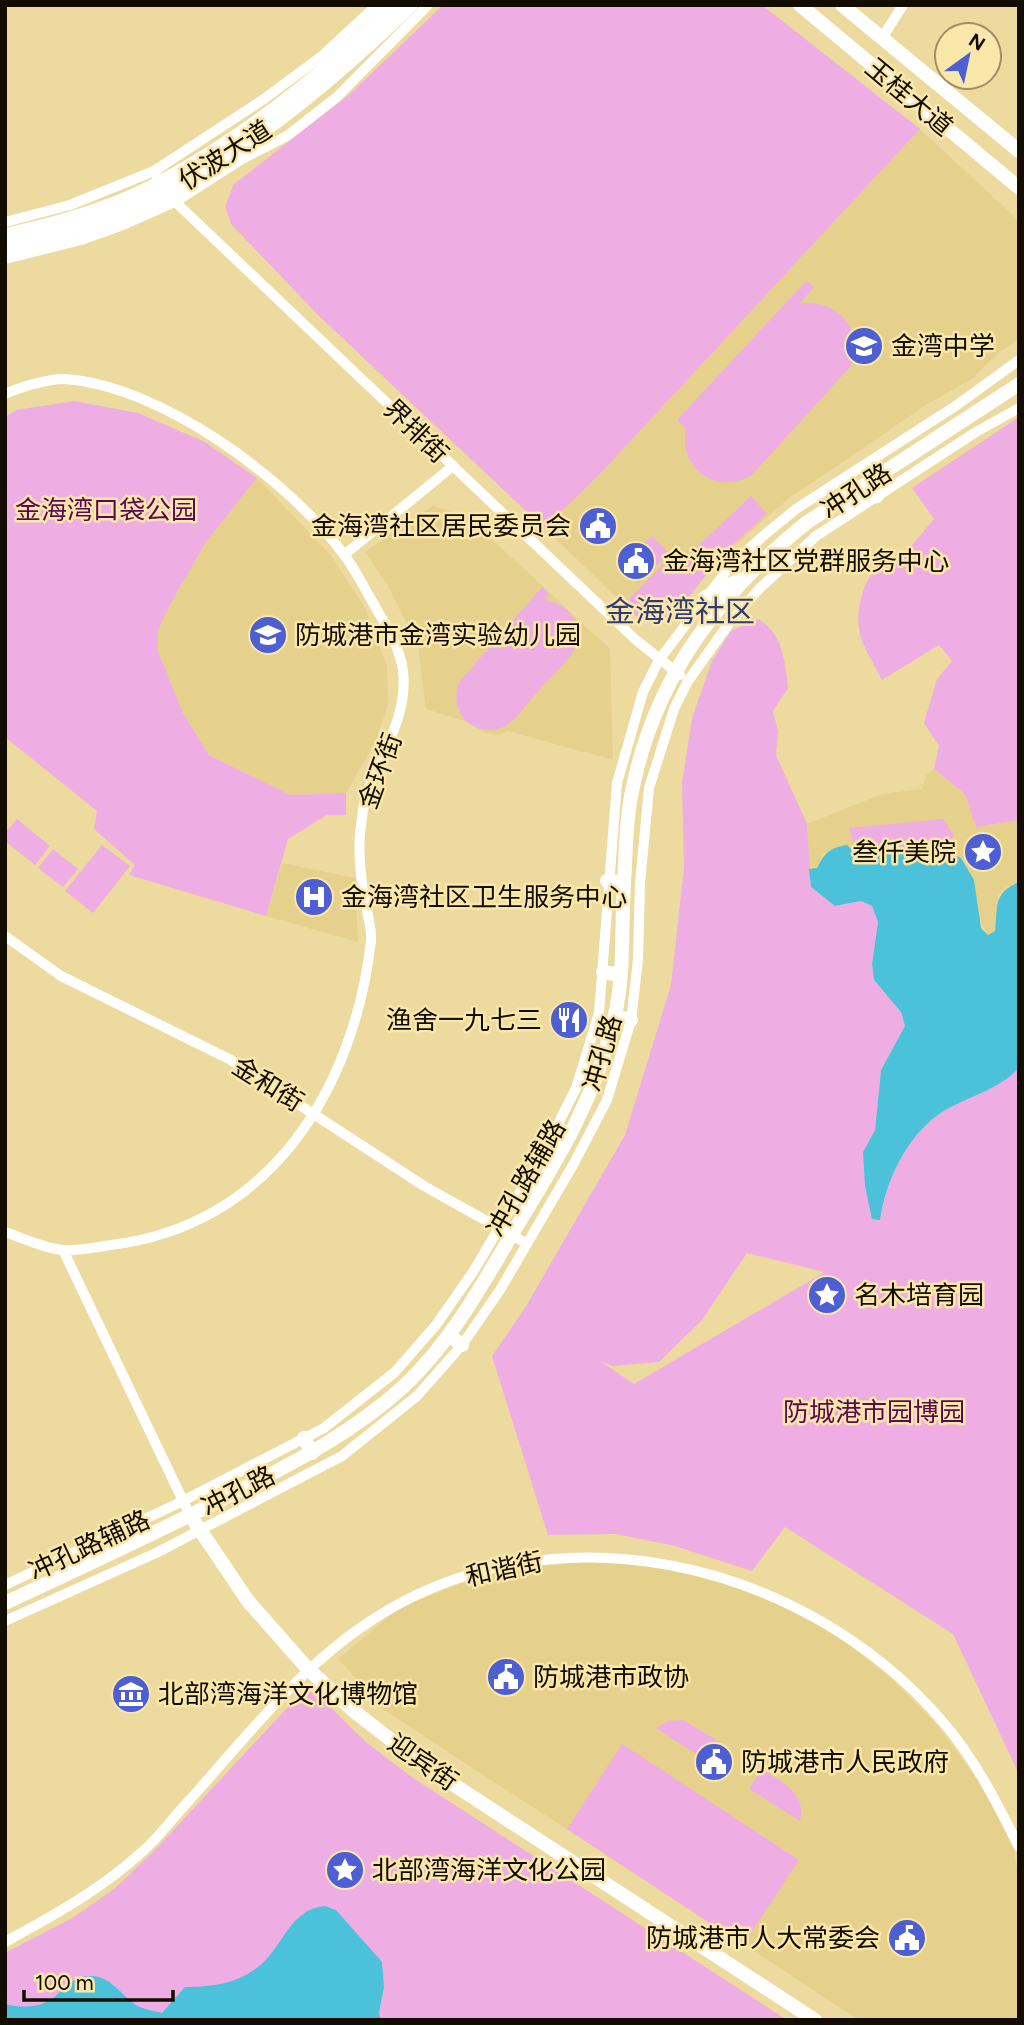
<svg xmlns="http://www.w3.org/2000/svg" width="1024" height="2025" font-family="Figtree,'Noto Sans SC',sans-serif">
<rect width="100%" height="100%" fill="#edda9e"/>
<g fill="#e6d18c">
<path d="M 920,129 L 1019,221 L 1019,339 L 1000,352 L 973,378 L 926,405 L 788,499 L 725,554 L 668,618 L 656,624 L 642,621 L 544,528 L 599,475 Z"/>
<path d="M 257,478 L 331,555 L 365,608 L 387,666 L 388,704 L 376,741 L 346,793 L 290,795 L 209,755 L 183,713 L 158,651 L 158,630 L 171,603 L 206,542 Z"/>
<path d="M 433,506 L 466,515 L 610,649 L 613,760 L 508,731 L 499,735 L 486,733 L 465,721 L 426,709 L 418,647 L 390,590 L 365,552 Z"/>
<path d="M 934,769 L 965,794 L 976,827 L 1019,820 L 1019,882 L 1005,888 L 998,896 L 995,931 L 988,935 L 939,849 L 921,853 L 851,849 L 824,853 L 817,868 L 809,869 L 807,824 L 882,794 L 922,789 L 926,776 Z"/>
<path d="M 282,863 L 355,878 L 358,942 L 266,916 Z"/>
<path d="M 594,1560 L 655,1564 L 727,1582 L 817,1620 L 892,1679 L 938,1726 L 990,1797 L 1014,1850 L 1019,1881 L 1019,2020 L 859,2020 L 384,1710 L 338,1659 L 399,1608 L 485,1574 Z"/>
</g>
<g fill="#eeaee3" fill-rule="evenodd">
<path d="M 443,5 L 762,5 L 920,129 L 599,475 L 544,528 L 318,315 L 231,224 L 225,206 L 234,184 L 350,94 Z"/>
<path d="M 806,281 L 814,287 L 800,303 C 838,299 865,330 851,366 L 752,475 C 717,496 678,469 686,429 L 677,420 Z"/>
<path d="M 74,401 L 138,413 L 205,442 L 257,478 L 206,542 L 171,603 L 158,630 L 158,651 L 183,713 L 209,755 L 290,795 L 346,793 L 346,815 L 327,815 L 288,839 L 266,916 L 129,875 L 135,865 L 94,829 L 97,811 L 5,737 L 5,417 L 16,410 Z"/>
<path d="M 1019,417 L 1019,820 L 976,827 L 965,794 L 934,769 L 939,746 L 924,723 L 937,679 L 952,661 L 939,645 L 882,680 C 875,665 861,645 859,629 C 855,600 870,557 903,556 L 934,519 L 912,488 Z"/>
<path d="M 751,496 L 767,514 L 709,566 L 694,550 Z"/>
<path d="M 652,536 L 669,553 L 639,583 L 622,566 Z"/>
<path d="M 679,548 L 707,574 C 693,590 669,631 645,622 C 637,619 630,610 624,604 Z"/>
<path d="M 542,587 L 549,594 L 545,600 C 567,603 589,627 574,650 C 565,665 550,678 539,690 C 528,702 516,722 501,728 C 487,733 471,728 463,717 C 454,705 455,693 460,681 Z"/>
<path d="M 758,619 C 783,633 785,662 788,688 L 773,711 L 778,731 L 776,755 L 807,824 L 811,887 L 835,906 L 861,901 L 872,906 L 878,922 L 872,964 L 874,980 L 901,1012 L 905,1026 L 881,1070 L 875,1130 L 863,1152 L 880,1220 C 886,1178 910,1129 949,1108 C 974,1095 999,1089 1019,1068 L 1019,1774 L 953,1634 L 785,1527 L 752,1571 L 675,1546 L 616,1534 L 548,1535 L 492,1356 L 525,1308 L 625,1135 L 671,985 L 684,867 L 682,783 L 692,718 L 712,661 L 731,631 ZM 747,1253 L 825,1272 L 634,1384 L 600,1361 L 613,1366 L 659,1362 L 702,1320 Z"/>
<path d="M 17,819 L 50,846 L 35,865 L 5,841 L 5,833 Z"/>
<path d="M 943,819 L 954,836 L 949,843 L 920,848 L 854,844 L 849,828 Z"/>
<path d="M 102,845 L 130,866 L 93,913 L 65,891 Z"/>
<path d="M 53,849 L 78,869 L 63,887 L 38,868 Z"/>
<path d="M 308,1691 L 317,1694 L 367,1743 L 413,1778 L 787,2020 L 5,2020 L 5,1953 L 74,1917 L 114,1889 L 154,1851 L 300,1694 Z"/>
<path d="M 683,1720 L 720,1742 L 707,1761 L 656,1728 L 668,1721 Z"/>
<path d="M 622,1744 L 799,1860 L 743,1945 L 567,1829 Z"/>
<path d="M 762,1769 C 782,1782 807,1793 800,1821 L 749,1789 Z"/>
</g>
<g fill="#4bc2d9">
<path d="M 847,845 L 851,849 L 921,853 L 939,849 L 961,858 L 974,880 L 981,928 L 988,935 L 995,931 C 998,905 993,893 1019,882 L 1019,1068 C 999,1089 974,1095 949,1108 C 910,1129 886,1178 880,1220 L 872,1219 L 865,1186 L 863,1152 L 875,1130 L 881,1070 L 905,1026 L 901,1012 L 874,980 L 872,964 L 878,922 L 872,906 L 861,901 L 835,906 L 811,887 L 809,869 L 817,868 C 825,852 830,848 847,845 Z"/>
<path d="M 325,1906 L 336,1910 L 382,1962 L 384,1987 L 379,2013 L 381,2020 L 5,2020 L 5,2004 C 62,2017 58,1976 90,1976 C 110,1975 121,1995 136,2005 C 143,2009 154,2011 162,2013 L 185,1987 C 212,1987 236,1984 258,1967 C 283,1948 289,1909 325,1906 Z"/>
</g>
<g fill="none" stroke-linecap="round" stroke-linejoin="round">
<g stroke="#fff" stroke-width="10">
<path d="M 882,38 L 903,5"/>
<path d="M 154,171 L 166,193 L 636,640 L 680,675"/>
<path d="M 5,222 L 70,205 L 154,171 L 264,99 L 322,56 L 377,5"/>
<path d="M 5,259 L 81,240 L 123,225 L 175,202 L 242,159 L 287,136 L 337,97 L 428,5"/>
<path d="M 5,394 C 20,387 48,379 64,379 C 161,385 289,480 345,556 C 356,571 364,587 373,603 C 385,624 400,646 403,671 C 408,714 384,749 369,787 C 363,800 362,819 360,833 C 358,856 361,879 365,901 C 367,913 372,928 371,941 C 354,1089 270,1226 111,1245 C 96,1247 78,1251 64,1250 C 45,1249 23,1238 5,1232"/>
<path d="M 344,555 L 453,466"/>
<path d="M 5,936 L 61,976 L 229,1059 L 424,1186 L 526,1243"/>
<path d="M 63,1250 L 186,1507"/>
<path d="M 5,1585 L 183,1501 L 324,1428 L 395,1372 L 436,1325 L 473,1272 L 545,1150 L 576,1088 L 599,1013 L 617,783 L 643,692 L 659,660 L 731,565 L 762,537 L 796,509 L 957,405 L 1019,360"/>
<path d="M 5,1621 L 156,1553 L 342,1456 L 417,1396 L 462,1345 L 500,1290 L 573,1165 L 607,1100 L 631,1020 L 638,960 L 640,883 L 649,788 L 674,709 L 688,681 L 730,622 L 760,588 L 816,536 L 976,432 L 1019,408"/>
<path d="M 5,1942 C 54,1915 102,1889 143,1851 C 159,1837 172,1819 186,1804 C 243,1741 296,1671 366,1624 C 548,1500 804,1559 943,1722 C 975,1759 997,1803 1019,1847"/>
</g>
<g stroke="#fff" stroke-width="14">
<path d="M 800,5 L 1019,188"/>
<path d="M 842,5 L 1019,151"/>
<path d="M 5,235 C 58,224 114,208 161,182 C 246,136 325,73 394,5"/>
<path d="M 5,247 C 60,235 117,220 167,193 C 257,144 338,76 411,5"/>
<path d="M 843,504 L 877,496"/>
<path d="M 704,598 L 739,580"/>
<path d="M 607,881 L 624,882"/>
<path d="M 603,972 L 620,975"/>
<path d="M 615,1016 L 631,1020"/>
<path d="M 556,1128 L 570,1135"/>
<path d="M 449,1335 L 462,1345"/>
<path d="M 304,1438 L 312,1453"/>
<path d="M 190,1515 L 248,1601 L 308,1669 L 355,1712 L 422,1764 L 815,2020"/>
<path d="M 5,1603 C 84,1566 163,1530 240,1490 C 299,1460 355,1431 404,1386 C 454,1339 485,1279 520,1221 C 561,1154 595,1097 614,1019 C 625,975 621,928 624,883 C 626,850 626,814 634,782 C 658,673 721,592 806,523 L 1019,384"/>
</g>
</g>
<defs>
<symbol id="school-disc" viewBox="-11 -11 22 22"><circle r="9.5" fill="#4e5ed3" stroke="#fae7aa"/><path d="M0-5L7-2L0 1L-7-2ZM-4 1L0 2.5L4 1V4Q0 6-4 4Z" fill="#fff"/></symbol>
<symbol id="civic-disc" viewBox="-11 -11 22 22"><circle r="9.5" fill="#4e5ed3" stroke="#fae7aa"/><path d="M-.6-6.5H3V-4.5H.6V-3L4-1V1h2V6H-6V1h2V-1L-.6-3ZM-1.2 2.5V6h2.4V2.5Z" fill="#fff"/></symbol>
<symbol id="sight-disc" viewBox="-11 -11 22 22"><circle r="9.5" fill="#4e5ed3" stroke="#fae7aa"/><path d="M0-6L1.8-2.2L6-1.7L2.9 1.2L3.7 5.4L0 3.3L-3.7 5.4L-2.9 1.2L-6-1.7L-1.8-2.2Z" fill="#fff"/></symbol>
<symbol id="hospital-disc" viewBox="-11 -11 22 22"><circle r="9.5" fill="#4e5ed3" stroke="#fae7aa"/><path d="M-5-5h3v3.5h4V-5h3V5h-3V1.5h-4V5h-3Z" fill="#fff"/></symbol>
<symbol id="restaurant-disc" viewBox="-11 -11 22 22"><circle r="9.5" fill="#4e5ed3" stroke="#fae7aa"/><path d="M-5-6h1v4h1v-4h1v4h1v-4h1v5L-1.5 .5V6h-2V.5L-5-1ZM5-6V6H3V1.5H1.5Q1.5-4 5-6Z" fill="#fff"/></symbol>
<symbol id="museum-disc" viewBox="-11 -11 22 22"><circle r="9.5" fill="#4e5ed3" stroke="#fae7aa"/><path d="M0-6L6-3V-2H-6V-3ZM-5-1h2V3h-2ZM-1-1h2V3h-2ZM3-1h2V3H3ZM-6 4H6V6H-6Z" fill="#fff"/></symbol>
</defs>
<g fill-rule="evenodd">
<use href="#school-disc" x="842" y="324" width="44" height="44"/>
<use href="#civic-disc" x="576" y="504" width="44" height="44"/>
<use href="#civic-disc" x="614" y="539" width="44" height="44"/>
<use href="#school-disc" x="246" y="613" width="44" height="44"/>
<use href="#sight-disc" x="961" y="830" width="44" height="44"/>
<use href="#hospital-disc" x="292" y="875" width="44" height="44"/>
<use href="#restaurant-disc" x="547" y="998" width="44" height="44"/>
<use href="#sight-disc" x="805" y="1273" width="44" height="44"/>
<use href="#civic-disc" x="484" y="1655" width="44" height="44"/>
<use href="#museum-disc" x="109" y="1672" width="44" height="44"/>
<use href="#civic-disc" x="692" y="1740" width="44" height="44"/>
<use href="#sight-disc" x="323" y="1848" width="44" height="44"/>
<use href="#civic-disc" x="885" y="1916" width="44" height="44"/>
</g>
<g text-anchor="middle" stroke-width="5" stroke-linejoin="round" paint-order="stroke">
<g font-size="26" fill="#130c00" stroke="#fae7aa">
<text transform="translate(909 97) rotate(40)" y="9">玉桂大道</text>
<text transform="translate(225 155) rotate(-33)" y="9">伏波大道</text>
<text transform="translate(416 431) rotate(44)" y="9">界排街</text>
<text transform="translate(856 491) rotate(-33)" y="9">冲孔路</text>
<text transform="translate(380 771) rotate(-70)" y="9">金环街</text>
<text transform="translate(602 1053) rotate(-74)" y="9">冲孔路</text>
<text transform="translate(268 1084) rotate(32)" y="9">金和街</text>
<text transform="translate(526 1178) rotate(-60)" y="9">冲孔路辅路</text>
<text transform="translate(238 1491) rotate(-27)" y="9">冲孔路</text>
<text transform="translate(89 1545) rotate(-25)" y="9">冲孔路辅路</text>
<text transform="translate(504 1569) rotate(-12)" y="9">和谐街</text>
<text transform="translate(423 1762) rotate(35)" y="9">迎宾街</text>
</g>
<g font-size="26" fill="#130c00" stroke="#fae7aa" text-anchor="start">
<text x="891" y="355">金湾中学</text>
<text x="571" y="535" text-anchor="end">金海湾社区居民委员会</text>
<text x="663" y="570">金海湾社区党群服务中心</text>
<text x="295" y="644">防城港市金湾实验幼儿园</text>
<text x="956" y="861" text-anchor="end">叁仟美院</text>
<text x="341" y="906">金海湾社区卫生服务中心</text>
<text x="542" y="1029" text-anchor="end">渔舍一九七三</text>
<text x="854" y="1304">名木培育园</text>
<text x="533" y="1686">防城港市政协</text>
<text x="158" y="1703">北部湾海洋文化博物馆</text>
<text x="741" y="1771">防城港市人民政府</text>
<text x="372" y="1879">北部湾海洋文化公园</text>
<text x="880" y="1947" text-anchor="end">防城港市人大常委会</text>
</g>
<g font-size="26" fill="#5b0853" stroke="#fae7aa">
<text x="106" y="519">金海湾口袋公园</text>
<text x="874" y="1421">防城港市园博园</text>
</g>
<g font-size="30" fill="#313c76" stroke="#fae7aa">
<text x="680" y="622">金海湾社区</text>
</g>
</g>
<rect width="1024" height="2025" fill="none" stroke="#130c00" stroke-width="14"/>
<g transform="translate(968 56) rotate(33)"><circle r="33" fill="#fae7aa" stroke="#9e8f66" stroke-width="2"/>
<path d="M0-5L12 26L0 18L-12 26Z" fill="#4e5ed3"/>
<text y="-10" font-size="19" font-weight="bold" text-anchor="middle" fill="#130c00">N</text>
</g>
<path d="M24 1990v10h149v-10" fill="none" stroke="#130c00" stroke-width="3.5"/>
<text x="35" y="1990" font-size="21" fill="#130c00" stroke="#fae7aa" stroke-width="5" paint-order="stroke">100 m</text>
</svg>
